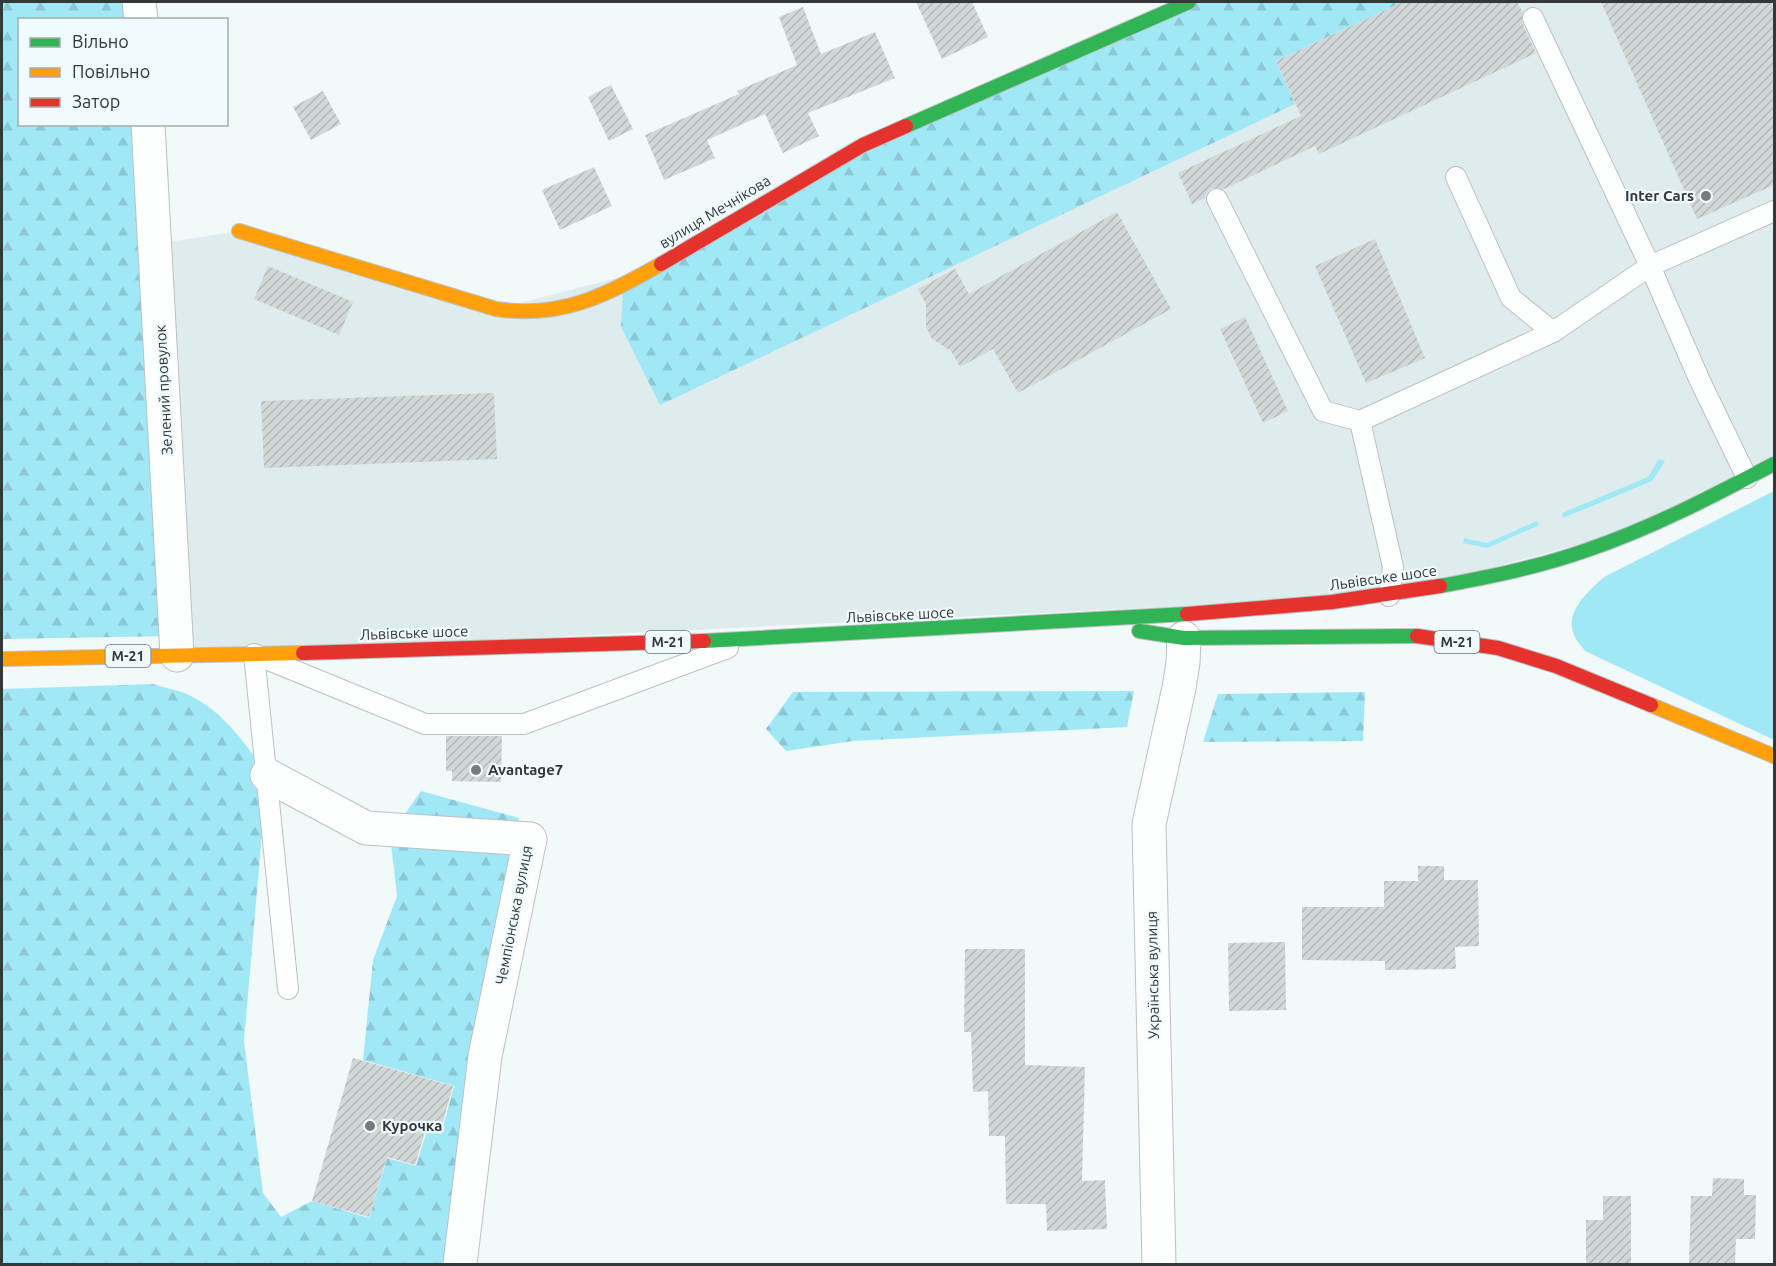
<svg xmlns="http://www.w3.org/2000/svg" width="1776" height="1266" font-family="Ubuntu,sans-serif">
<defs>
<pattern id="forest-firs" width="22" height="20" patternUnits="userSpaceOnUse" patternTransform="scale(1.5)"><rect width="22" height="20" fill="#a1e8f7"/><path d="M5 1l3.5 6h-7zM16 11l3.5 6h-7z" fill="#8bc8d4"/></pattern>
<pattern id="building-hatch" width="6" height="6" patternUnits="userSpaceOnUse" patternTransform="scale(1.5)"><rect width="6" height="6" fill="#d2d7d8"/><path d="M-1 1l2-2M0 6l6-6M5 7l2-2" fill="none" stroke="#b5b9ba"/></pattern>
</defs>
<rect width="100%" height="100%" fill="#f2f9fa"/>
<path fill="#deecee" d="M 1403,2 L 1774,2 L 1774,463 L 1653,524 L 1389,596 L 177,655 L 156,244 L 239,231 L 496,309 L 1295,104 L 1276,61 Z"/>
<g fill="#a1e8f7">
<path d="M 1659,459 L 1665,461 L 1652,481 L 1563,518 L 1562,513 L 1648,477 Z"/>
<path d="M 1774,491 L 1774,740 L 1585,651 C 1582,646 1576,641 1574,635 C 1564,611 1589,591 1604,577 Z"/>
<path d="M 1537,521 L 1539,525 L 1487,548 L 1463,543 L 1464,538 L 1487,543 Z"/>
</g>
<g fill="url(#forest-firs)">
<path d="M 2,2 L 139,2 L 141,19 L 20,20 L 20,124 L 148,125 L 176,636 L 2,639 Z"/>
<path d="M 1189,2 L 1403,2 L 1276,61 L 1295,104 L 660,405 L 621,327 L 623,286 L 832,162 Z"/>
<path d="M 153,684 C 165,688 179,690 189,695 C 224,712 246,744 267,775 L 244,1041 L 263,1193 L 281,1217 L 312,1201 L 369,1218 L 387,1158 L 416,1166 L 427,1130 L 441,1134 L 454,1086 L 363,1060 L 373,960 L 397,896 L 390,835 L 421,791 L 519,818 L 471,1054 L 444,1264 L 2,1264 L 2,689 Z"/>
<path d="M 1134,691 L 1127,727 L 853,741 L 786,751 L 766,729 L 793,692 Z"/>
<path d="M 1365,692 L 1363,741 L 1203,742 L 1218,694 Z"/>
</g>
<g fill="url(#building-hatch)">
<path d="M 916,2 L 972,2 L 988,37 L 942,59 Z"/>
<path d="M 1403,2 L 1517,2 L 1523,13 L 1522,23 L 1536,53 L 1319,154 L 1315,146 L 1224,189 L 1212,188 L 1207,192 L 1205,198 L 1192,204 L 1178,173 L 1301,116 L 1276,61 Z"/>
<path d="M 1601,2 L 1774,2 L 1774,185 L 1697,219 Z"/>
<path d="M 803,7 L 821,54 L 875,32 L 895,78 L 808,113 L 819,136 L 783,153 L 765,114 L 707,140 L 715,158 L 664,180 L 645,135 L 739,94 L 737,91 L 797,65 L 779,17 Z"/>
<path d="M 611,85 L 633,129 L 609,141 L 588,97 Z"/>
<path d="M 323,91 L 341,124 L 311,140 L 293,107 Z"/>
<path d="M 594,167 L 612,206 L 560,230 L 542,190 Z"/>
<path d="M 1117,212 L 1171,309 L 1018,393 L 993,349 L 960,367 L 951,351 L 932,339 L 926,327 L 926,304 L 918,289 L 955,269 L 969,294 Z"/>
<path d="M 1375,239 L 1425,358 L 1366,383 L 1315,266 Z"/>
<path d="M 268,266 L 353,302 L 339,335 L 254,299 Z"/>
<path d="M 1245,317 L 1288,411 L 1263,423 L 1220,329 Z"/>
<path d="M 494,393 L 497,459 L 264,468 L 261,401 Z"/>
<path d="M 446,736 L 502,736 L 501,782 L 452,781 L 452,771 L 446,771 Z"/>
<path d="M 1418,866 L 1444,866 L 1444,880 L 1478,880 L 1479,946 L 1455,947 L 1456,969 L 1385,970 L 1385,961 L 1302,960 L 1302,907 L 1384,907 L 1384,881 L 1418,881 Z"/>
<path d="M 1285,942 L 1286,1010 L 1229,1011 L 1228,943 Z"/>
<path d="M 965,949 L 1025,949 L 1025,1065 L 1085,1067 L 1082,1181 L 1105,1180 L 1107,1229 L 1047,1231 L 1046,1204 L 1006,1204 L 1005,1136 L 989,1136 L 988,1091 L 973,1092 L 971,1032 L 964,1032 Z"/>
<path d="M 353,1058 L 453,1086 L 440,1133 L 426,1129 L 415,1165 L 387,1157 L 369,1217 L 312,1201 Z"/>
<path d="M 1713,1178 L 1744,1179 L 1744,1195 L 1756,1195 L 1755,1239 L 1736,1239 L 1735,1264 L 1689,1264 L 1691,1196 L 1712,1196 Z"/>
<path d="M 1603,1196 L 1631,1196 L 1631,1264 L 1586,1264 L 1586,1220 L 1603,1220 Z"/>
</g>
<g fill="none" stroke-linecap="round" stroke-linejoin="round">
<defs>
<g id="lane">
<path d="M 1533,18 L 1650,266 L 1700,381 L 1747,478"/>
<path d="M 1456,177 L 1511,298 L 1553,332"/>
<path d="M 1217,199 L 1323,411 L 1360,421 L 1553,332 L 1650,266 L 1774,211"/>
<path d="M 1360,421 L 1393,567 L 1389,596"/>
<path d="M 288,989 L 254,654 L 425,724 L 524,724 L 728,648"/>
</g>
<g id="street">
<path d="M 139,2 L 141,20"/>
<path d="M 148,124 L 177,655"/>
<path d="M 267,775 L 366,828 L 530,839 L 485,1056 L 460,1264"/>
<path d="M 1159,1264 L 1149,824 L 1179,688 L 1183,663 L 1184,638"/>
</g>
<g id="fast">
<path d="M 906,126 L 1189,2"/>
<path d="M 1440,586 C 1489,577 1539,567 1587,550 C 1652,528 1713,496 1774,464"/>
<path d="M 1139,631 L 1184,638 L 1417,636"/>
<path d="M 704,641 L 1187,614"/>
</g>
<g id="slow">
<path d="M 239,231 L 496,309 C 561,319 607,295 661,264"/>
<path d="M 2,659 L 303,653"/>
<path d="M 1651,705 L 1774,756"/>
</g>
<g id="jam">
<path d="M 661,264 L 863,145 L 906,126"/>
<path d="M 1187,614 L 1332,602 L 1440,586"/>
<path d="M 1417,636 L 1498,648 L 1556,666 L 1651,705"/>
<path d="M 303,653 L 704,641"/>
</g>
</defs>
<use href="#lane" stroke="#bcc1c2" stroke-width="22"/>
<use href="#street" stroke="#bcc1c2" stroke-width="35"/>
<use href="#fast" stroke="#bcc1c2" stroke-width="16"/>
<use href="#slow" stroke="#bcc1c2" stroke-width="16"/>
<use href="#jam" stroke="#bcc1c2" stroke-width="16"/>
<use href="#lane" stroke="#fdfefe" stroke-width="20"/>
<use href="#street" stroke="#fdfefe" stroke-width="33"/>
<use href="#fast" stroke="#30b455" stroke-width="14"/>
<use href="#slow" stroke="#ff9f0a" stroke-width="14"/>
<use href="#jam" stroke="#e5322d" stroke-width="14"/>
</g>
<g fill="#767c7d" stroke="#effbfe" stroke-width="2">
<circle cx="1706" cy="196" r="6"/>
<circle cx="476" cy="770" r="6"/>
<circle cx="370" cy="1126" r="6"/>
</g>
<g text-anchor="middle" stroke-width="4.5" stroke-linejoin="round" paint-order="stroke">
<g fill="#effbfe" stroke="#6c7274" stroke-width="1.5">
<rect x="645.5" y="631" width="45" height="22" rx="4.5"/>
<rect x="1434.5" y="631" width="45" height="22" rx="4.5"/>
<rect x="105.5" y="645" width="45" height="22" rx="4.5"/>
</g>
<g font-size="14" font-weight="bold" fill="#343839">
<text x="668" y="647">М-21</text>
<text x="1457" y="647">М-21</text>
<text x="128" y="661">М-21</text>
</g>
<g font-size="15" font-weight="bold" fill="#343839" stroke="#effbfe" text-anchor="start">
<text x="1694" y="201" text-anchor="end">Inter Cars</text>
<text x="488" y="775">Avantage7</text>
<text x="382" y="1131">Курочка</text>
</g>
<g font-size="15" fill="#343839" stroke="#effbfe">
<text transform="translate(715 212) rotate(-31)" y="5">вулиця Мечнікова</text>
<text transform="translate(164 390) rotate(-93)" y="5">Зелений провулок</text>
<text transform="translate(1383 578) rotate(-8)" y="5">Львівське шосе</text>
<text transform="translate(900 615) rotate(-3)" y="5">Львівське шосе</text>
<text transform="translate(414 633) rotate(-2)" y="5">Львівське шосе</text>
<text transform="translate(514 915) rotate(-79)" y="5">Чемпіонська вулиця</text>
<text transform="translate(1153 975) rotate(-91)" y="5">Українська вулиця</text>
</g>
</g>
<rect width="1776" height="1266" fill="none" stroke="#343839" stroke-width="6"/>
<rect x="18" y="18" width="210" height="108" fill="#effbfe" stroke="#a4adaf" stroke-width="1.5"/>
<rect x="30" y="38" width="30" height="9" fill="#30b455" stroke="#a4adaf" stroke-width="1.5"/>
<text x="72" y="48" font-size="18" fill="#343839">Вільно</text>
<rect x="30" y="68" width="30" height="9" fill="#ff9f0a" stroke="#a4adaf" stroke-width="1.5"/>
<text x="72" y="78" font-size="18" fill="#343839">Повільно</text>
<rect x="30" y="98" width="30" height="9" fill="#e5322d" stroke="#a4adaf" stroke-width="1.5"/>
<text x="72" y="108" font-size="18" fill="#343839">Затор</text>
</svg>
